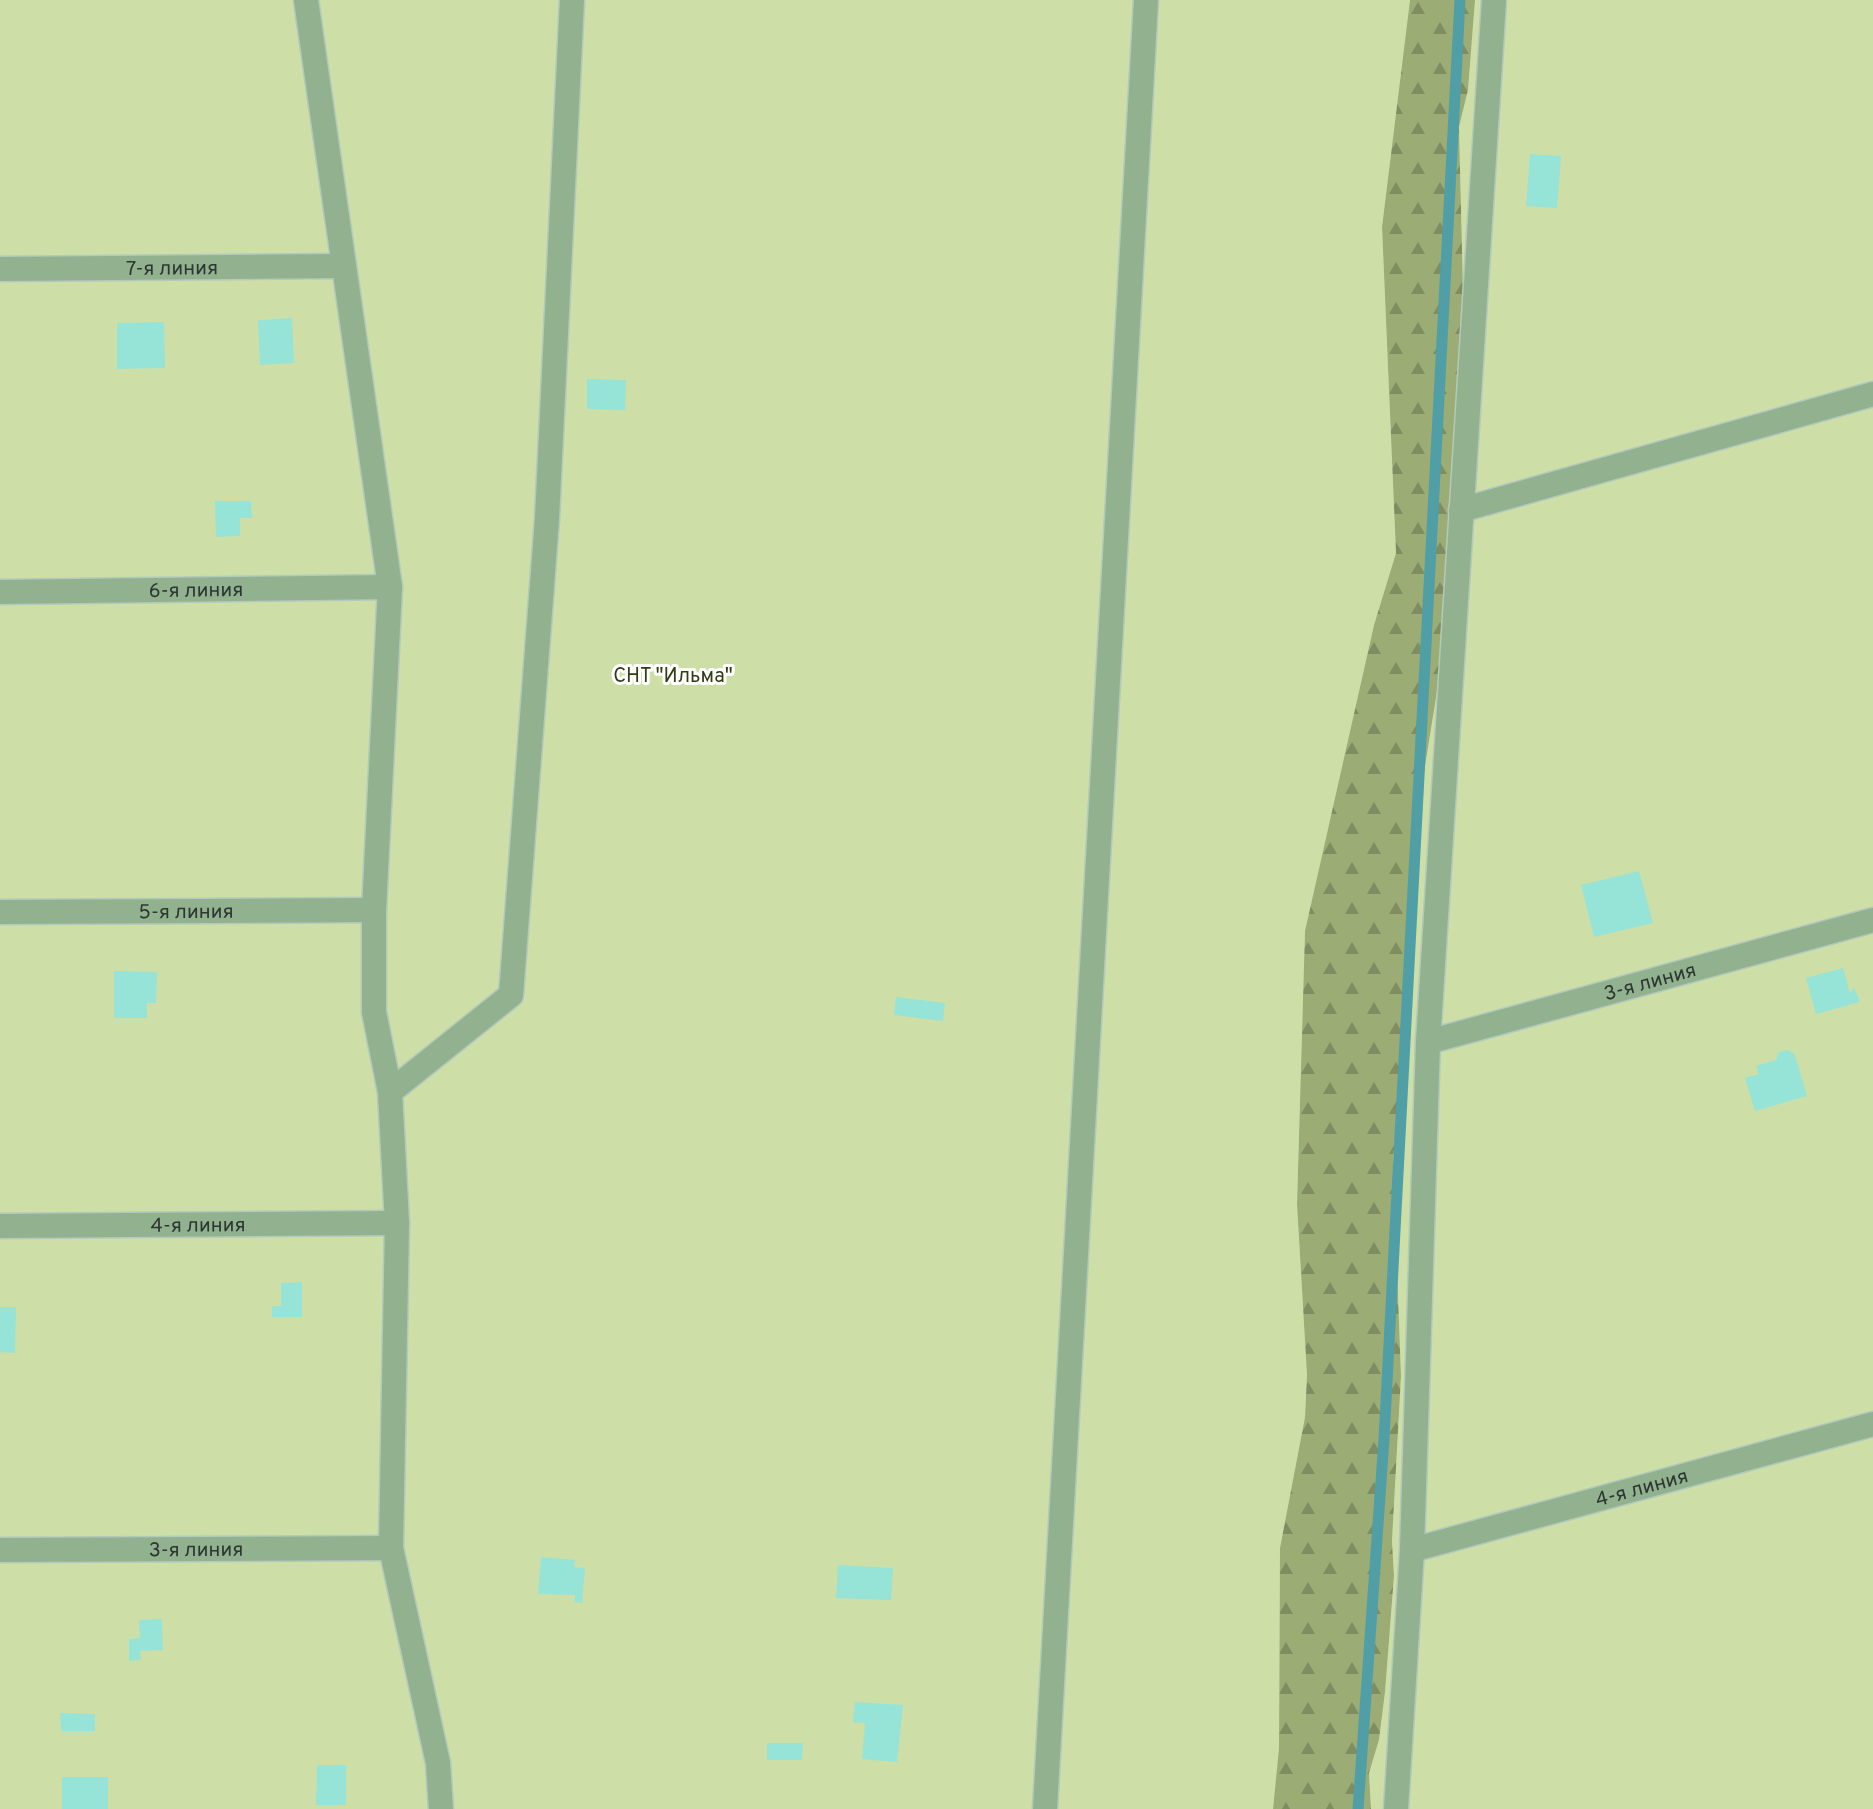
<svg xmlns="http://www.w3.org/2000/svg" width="1873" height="1809" font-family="Overpass,sans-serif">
<defs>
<pattern id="forest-firs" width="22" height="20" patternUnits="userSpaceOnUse" patternTransform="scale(2)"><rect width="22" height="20" fill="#9bac75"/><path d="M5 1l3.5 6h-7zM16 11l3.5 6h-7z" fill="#7f8d61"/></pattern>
</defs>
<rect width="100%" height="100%" fill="#d3eddf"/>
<g fill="#cddfa6">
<path d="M 0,0 L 1410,0 L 1382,227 L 1396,553 L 1374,625 L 1305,932 L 1297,1204 L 1307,1375 L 1305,1417 L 1280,1548 L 1279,1748 L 1273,1809 L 0,1809 Z"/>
<path d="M 1475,0 L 1873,0 L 1873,1809 L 1371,1809 L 1369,1773 L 1379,1740 L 1385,1692 L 1394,1576 L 1392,1541 L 1401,1376 L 1393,1159 L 1410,1011 L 1411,853 L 1440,673 L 1441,629 L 1450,591 L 1463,289 L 1459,127 L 1468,90 Z"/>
</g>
<path fill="url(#forest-firs)" d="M 1410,0 L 1475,0 L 1468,90 L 1459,127 L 1463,289 L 1450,591 L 1441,629 L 1440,673 L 1411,853 L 1410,1011 L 1393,1159 L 1401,1376 L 1392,1541 L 1394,1576 L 1385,1692 L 1379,1740 L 1369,1773 L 1371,1809 L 1273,1809 L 1279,1748 L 1280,1548 L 1305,1417 L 1307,1375 L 1297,1204 L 1305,931 L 1374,625 L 1396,553 L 1382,227 Z"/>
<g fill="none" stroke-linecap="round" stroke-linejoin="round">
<path stroke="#509fa7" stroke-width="11" d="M 1358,1809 L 1384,1439 L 1460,0"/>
</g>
<g fill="#96e3d7">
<path d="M 1530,154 L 1561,156 L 1557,208 L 1526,206 Z"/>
<path d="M 292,318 L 294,363 L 260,365 L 258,320 Z"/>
<path d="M 164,322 L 165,368 L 117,369 L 117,323 Z"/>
<path d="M 587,379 L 626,380 L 625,410 L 587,409 Z"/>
<path d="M 215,501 L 251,501 L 252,518 L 240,518 L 240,536 L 216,537 Z"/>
<path d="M 1639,871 L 1653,923 L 1594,937 L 1581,885 Z"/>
<path d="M 1843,968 L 1850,994 L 1854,987 L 1860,1002 L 1816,1014 L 1806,978 Z"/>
<path d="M 114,971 L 157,972 L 156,1003 L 147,1003 L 147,1018 L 114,1018 Z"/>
<path d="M 896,997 L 945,1003 L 943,1021 L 894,1015 Z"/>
<path d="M 1788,1050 L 1795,1055 L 1807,1096 L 1755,1111 L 1745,1078 L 1759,1074 L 1756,1066 L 1776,1060 L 1779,1052 Z"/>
<path d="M 302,1282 L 302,1317 L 272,1317 L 272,1306 L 281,1306 L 281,1283 Z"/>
<path d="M 0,1307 L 16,1307 L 15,1353 L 0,1352 Z"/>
<path d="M 541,1557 L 575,1560 L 574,1567 L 585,1568 L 582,1603 L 575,1602 L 575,1595 L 538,1594 Z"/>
<path d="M 838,1565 L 893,1568 L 891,1600 L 836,1598 Z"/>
<path d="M 162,1619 L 163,1650 L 140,1651 L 141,1660 L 129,1661 L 129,1639 L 140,1638 L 139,1620 Z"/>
<path d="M 855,1702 L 903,1705 L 897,1762 L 862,1759 L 865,1723 L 853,1722 Z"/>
<path d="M 60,1713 L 95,1714 L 95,1731 L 61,1731 Z"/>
<path d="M 767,1743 L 803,1743 L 802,1760 L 767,1760 Z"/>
<path d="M 317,1765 L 346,1765 L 346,1805 L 316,1805 Z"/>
<rect x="62" y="1777" width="46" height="32"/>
</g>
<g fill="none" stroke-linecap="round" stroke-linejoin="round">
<defs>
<g id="minor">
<path d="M 306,0 L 390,587 L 374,910 L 374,1012 L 390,1092 L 397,1223 L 391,1548 L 438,1763 L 441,1809"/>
<path id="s1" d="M 0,269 L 343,266"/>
<path d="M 1461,510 L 1873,394"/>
<path id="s2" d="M 0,592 L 390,587"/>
<path id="s3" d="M 0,912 L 374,910"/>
<path id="s4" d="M 1428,1042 L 1873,920"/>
<path d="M 390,1092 L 511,995 L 547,519 L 572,0"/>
<path id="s5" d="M 0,1226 L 397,1223"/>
<path id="s6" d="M 0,1550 L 391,1548"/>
<path id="s7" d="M 1412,1550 L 1873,1424"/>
<path d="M 1045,1809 L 1146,0"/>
<path d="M 1396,1809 L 1412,1550 L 1428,1042 L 1494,0"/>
</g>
</defs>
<use href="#minor" stroke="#b2c9bc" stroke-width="27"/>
<use href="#minor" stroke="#92b28f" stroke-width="24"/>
</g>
<g text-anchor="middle" stroke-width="6" stroke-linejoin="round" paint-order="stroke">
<g font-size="20" fill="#2d3732" stroke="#fff">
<text dy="7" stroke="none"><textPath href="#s1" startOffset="172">7-я линия</textPath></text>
<text dy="7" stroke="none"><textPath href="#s2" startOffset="196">6-я линия</textPath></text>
<text dy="7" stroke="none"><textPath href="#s3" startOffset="186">5-я линия</textPath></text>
<text dy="7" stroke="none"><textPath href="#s4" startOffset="230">3-я линия</textPath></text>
<text dy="7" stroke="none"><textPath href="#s5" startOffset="198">4-я линия</textPath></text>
<text dy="7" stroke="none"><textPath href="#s7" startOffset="238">4-я линия</textPath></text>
<text dy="7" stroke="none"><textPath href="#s6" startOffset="196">3-я линия</textPath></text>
</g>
<g font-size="20" fill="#313c12" stroke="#fff">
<text x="673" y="682">СНТ "Ильма"</text>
</g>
</g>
</svg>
